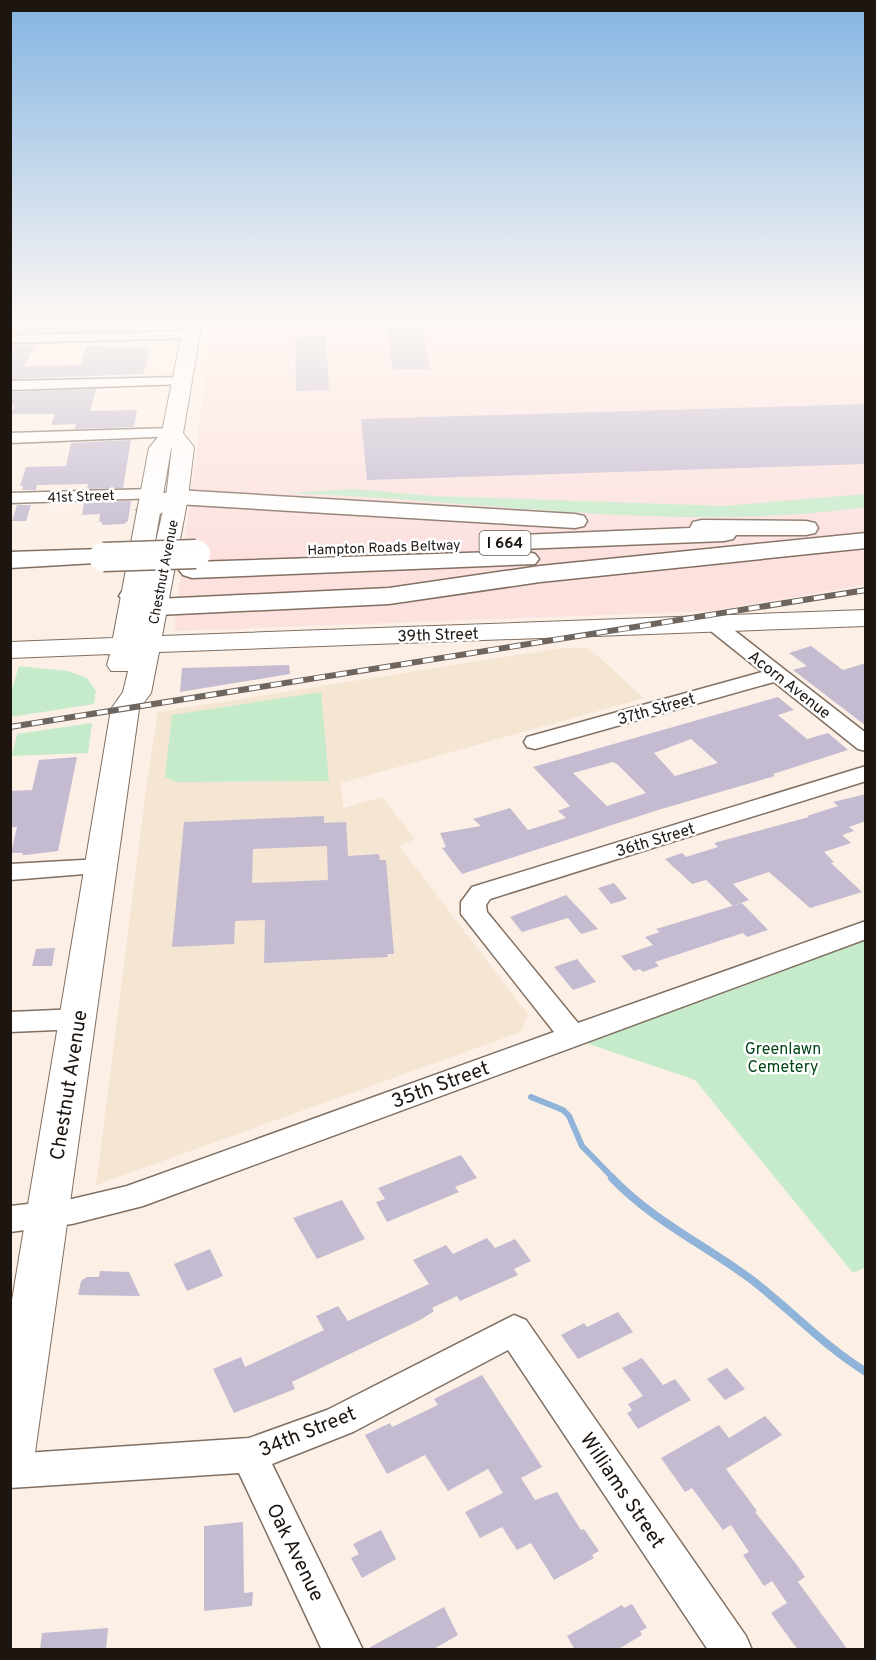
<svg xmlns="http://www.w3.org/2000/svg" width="876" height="1660" font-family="Overpass,sans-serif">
<rect width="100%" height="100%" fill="#fcf0e6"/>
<path fill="#fce1df" d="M 212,322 L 865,322 L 865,585 L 711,611 L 174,631 Z"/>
<path fill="#f4e6d3" d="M 561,648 L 589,648 L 644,698 L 341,783 L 343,808 L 382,797 L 415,839 L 399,846 L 528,1014 L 521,1032 L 96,1185 L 147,782 L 158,712 Z"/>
<g fill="#c6ebca">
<path d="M 355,489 L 434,496 L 724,506 L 865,494 L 866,507 C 673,534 477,499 284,493 Z"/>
<path d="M 19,666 L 68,671 L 87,678 L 96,691 L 94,704 L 11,717 L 11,692 Z"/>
<path d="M 321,692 L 329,781 L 176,782 L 165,777 L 172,715 Z"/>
<path d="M 92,723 L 88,753 L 12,756 L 17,734 Z"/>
<path d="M 865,940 L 866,1267 L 853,1273 L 695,1080 L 586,1043 Z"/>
</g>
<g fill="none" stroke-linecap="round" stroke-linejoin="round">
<path stroke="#8fb3d9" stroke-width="6" d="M 531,1097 L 563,1110 L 569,1116 L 582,1146 L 614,1179"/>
<path stroke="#8fb3d9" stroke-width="8" d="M 612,1178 C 653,1221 705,1245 752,1280 C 791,1310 824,1346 866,1372"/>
</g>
<g fill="#c4bbd0" fill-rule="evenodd">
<path d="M 23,322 L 46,322 L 41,332 L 19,333 Z"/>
<path d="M 422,327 L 430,369 L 393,370 L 386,328 Z"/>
<path d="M 326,336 L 329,390 L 296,391 L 295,337 Z"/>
<path d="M 14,345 L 35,345 L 24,366 L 81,365 L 86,346 L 151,348 L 143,374 L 10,379 L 10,355 Z"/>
<path d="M 96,389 L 90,411 L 137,410 L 134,427 L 75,429 L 76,424 L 51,425 L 55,414 L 11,414 L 15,405 L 10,405 L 10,392 Z"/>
<path d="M 866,404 L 866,464 L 367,480 L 361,419 Z"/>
<path d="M 131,440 L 123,488 L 87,489 L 88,484 L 37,485 L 36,490 L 22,490 L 23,486 L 20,486 L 26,467 L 66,466 L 71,443 Z"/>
<path d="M 131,501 L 128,521 L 124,524 L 102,525 L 102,522 L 99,522 L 100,514 L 82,515 L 84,503 Z"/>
<path d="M 17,505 L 31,505 L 26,521 L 12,521 Z"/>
<path d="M 811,646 L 843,670 L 866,663 L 866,726 L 793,670 L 807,666 L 789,653 Z"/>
<path d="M 289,665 L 290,674 L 180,692 L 182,668 Z"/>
<path d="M 778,697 L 794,710 L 778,715 L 807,739 L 828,733 L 848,750 L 773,774 L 775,776 L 658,810 L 462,874 L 442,848 L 446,847 L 440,833 L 481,826 L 473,819 L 510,808 L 528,830 L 566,818 L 558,811 L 570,806 L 533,767 ZM 691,739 L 718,763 L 675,776 L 654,753 ZM 613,762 L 617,764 L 646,793 L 607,806 L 573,773 Z"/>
<path d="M 77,757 L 58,851 L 26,855 L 22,855 L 23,853 L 11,853 L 17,827 L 10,827 L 10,791 L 32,790 L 39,760 Z"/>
<path d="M 866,794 L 866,821 L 849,827 L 854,831 L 842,835 L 851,843 L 824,852 L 834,862 L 831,863 L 862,892 L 846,897 L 810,908 L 769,872 L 733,884 L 749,900 L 733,906 L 706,880 L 692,884 L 665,859 L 682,853 L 686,857 L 718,847 L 714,843 L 809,817 L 807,816 L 838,806 L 833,802 Z"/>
<path d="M 324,816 L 324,823 L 346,822 L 348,856 L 379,854 L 380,860 L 386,860 L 394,954 L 387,954 L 388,957 L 264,963 L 265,920 L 235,921 L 234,944 L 172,947 L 184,822 ZM 327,846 L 328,880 L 252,883 L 253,849 Z"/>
<path d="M 614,883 L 627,899 L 611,904 L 598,888 Z"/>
<path d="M 566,895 L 598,929 L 581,934 L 568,918 L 522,932 L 510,917 Z"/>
<path d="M 742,903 L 768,930 L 747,937 L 743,933 L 655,962 L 659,966 L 643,972 L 640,969 L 634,971 L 621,956 L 653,945 L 645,937 L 660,932 L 656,929 Z"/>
<path d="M 55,948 L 52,966 L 32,966 L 36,949 Z"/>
<path d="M 577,959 L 596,982 L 573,990 L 554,967 Z"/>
<path d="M 461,1155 L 477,1178 L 455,1187 L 459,1192 L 387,1222 L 376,1202 L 385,1199 L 378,1188 Z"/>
<path d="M 342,1200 L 365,1239 L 317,1259 L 293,1218 Z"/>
<path d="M 487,1238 L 495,1248 L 515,1239 L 531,1261 L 514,1269 L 518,1275 L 460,1301 L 457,1296 L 432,1308 L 434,1311 L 422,1319 L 292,1382 L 295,1389 L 234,1413 L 213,1369 L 241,1357 L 245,1367 L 324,1330 L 316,1316 L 338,1306 L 348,1321 L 429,1284 L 413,1260 L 446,1245 L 453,1254 Z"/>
<path d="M 210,1249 L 223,1276 L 187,1291 L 174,1264 Z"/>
<path d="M 100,1271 L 129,1272 L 140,1296 L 78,1295 L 81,1281 L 87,1277 L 99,1277 Z"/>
<path d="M 618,1312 L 633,1332 L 578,1359 L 561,1335 L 584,1323 L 587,1327 Z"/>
<path d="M 642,1358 L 663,1385 L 675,1379 L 691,1400 L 638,1429 L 627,1413 L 632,1410 L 628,1404 L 643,1396 L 622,1368 Z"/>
<path d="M 727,1368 L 745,1389 L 725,1400 L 707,1379 Z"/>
<path d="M 482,1375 L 542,1467 L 521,1478 L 535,1500 L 557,1492 L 581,1530 L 584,1529 L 599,1551 L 592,1555 L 594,1558 L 554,1580 L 531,1543 L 517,1550 L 502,1527 L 480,1538 L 465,1512 L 503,1493 L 488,1469 L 448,1491 L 425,1455 L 387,1474 L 365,1435 L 390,1423 L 392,1427 L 438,1405 L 434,1399 Z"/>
<path d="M 765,1416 L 782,1435 L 726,1469 L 757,1511 L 755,1512 L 797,1565 L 805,1577 L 798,1582 L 848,1650 L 798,1650 L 771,1613 L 787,1603 L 772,1581 L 764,1586 L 743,1555 L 749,1552 L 731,1525 L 723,1530 L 692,1488 L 685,1492 L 661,1458 L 719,1425 L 729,1438 Z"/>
<path d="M 243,1522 L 244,1593 L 253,1592 L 252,1606 L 204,1611 L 204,1526 Z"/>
<path d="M 381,1530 L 396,1559 L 362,1578 L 351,1558 L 359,1554 L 353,1544 Z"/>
<path d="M 632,1604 L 647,1628 L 640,1631 L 642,1635 L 617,1650 L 575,1650 L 567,1636 L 622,1605 L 624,1608 Z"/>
<path d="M 444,1607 L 458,1635 L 432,1650 L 365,1650 Z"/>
<path d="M 108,1628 L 106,1650 L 40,1650 L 42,1633 Z"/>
</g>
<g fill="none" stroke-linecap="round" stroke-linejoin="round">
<defs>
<g id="minor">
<path d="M 191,331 L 196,332 L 196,338 L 10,343 L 10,335 Z"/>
<path d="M 180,377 L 187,381 L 185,384 L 10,390 L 10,381 Z"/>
<path d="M 172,428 L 178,430 L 180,433 L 178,436 L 10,443 L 10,433 Z"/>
<path d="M 152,489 L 158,490 L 161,494 L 158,498 L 10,503 L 10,493 Z"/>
<path d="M 714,618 L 721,620 L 866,733 L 866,751 L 858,749 L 774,682 L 535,749 L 527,747 L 524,742 L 527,737 L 762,672 L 707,628 L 704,624 L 707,620 Z"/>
<path d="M 866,766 L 866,781 L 490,899 L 486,905 L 487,912 L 578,1023 L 866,921 L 866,939 L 143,1206 L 72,1224 L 10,1232 L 10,1206 L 72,1199 L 127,1186 L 554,1032 L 461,914 L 461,902 L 472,887 Z"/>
<path d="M 101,859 L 110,862 L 113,867 L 110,872 L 10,880 L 10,864 Z"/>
<path d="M 79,1009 L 89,1012 L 93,1019 L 89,1026 L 79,1029 L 10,1032 L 10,1012 Z"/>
<path d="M 514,1315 L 526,1320 L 746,1636 L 752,1650 L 708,1650 L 508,1350 L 353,1432 L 272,1464 L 363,1650 L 322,1650 L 239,1473 L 10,1488 L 10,1454 L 249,1438 L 327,1410 Z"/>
</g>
<path id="major" d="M 184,322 L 202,322 L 183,433 L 194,447 L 188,497 L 162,636 L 866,610 L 866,626 L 159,652 L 151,693 L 139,709 L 34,1460 L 27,1476 L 10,1482 L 10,1312 L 111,709 L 123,692 L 128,671 L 111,671 L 107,665 L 110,654 L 10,658 L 10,642 L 113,638 L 149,448 L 162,432 ZM 172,447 L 166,497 L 152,559 L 171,449 Z"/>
<g id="highway">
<path d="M 177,490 L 575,514 L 584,516 L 587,521 L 584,526 L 575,528 L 177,504 L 158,515 L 149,517 L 140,515 L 137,510 L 156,495 Z"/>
<path d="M 702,520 L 806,521 L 815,523 L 818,528 L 815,533 L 806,535 L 736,535 L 733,539 L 724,541 L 497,550 L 488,548 L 485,543 L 488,538 L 497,536 L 690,528 L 693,522 Z"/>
<path d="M 866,533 L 866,548 L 540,582 L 389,604 L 157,615 L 135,610 L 119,596 L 123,590 L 132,588 L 141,590 L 157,599 L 389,588 L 540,566 Z"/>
<path d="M 103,549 L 112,552 L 116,557 L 112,562 L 10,568 L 10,552 Z"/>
<path d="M 526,551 L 535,554 L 539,559 L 535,564 L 192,578 L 183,575 L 179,570 L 183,565 L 192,562 Z"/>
</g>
</defs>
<use href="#minor" stroke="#816f61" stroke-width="3"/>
<use href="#major" stroke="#816f61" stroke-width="2"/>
<use href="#highway" stroke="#816f61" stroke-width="3"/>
<use href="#minor" fill="#fff" fill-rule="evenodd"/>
<use href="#major" fill="#fff" fill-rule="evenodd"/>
<use href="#highway" fill="#fff" fill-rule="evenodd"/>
<defs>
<path id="rail" d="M 10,727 L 866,590"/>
</defs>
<use href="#rail" stroke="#6e655e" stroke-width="6"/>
<use href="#rail" stroke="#fff" stroke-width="4" stroke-dasharray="11" stroke-linecap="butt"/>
<defs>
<path id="highway-bridge" d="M 103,557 L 196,554"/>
</defs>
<use href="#highway-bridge" stroke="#816f61" stroke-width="31" stroke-linecap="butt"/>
<use href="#highway-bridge" stroke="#fff" stroke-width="28"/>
</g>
<linearGradient id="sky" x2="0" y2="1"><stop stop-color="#84b4e2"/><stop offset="0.58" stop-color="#fef8f4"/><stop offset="1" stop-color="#fef8f4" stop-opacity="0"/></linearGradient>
<rect width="876" height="554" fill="url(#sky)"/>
<g text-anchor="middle" stroke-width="5" stroke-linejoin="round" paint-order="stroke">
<g font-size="14" fill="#1c1510" stroke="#fff">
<text transform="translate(81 496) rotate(-2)" y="5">41st Street</text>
<text transform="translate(384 547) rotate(-2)" y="5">Hampton Roads Beltway</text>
<text transform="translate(163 572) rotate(-79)" y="5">Chestnut Avenue</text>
</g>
<rect fill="#fff" stroke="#605b58" stroke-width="1.5" x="479.5" y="531" width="51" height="24" rx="4.5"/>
<g font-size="15" font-weight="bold" fill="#1c1510">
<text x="505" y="548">I 664</text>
</g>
<g font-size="16" fill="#1c1510" stroke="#fff">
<text transform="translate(438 634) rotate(-2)" y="6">39th Street</text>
<text transform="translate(790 684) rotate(38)" y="6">Acorn Avenue</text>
<text transform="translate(656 708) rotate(-16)" y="6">37th Street</text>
<text transform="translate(655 839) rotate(-17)" y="6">36th Street</text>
</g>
<g font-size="16" fill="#014517" stroke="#fff">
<text x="783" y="1054">Greenlawn<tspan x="783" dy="18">Cemetery</tspan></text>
</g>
<g font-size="20" fill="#1c1510" stroke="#fff">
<text transform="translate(440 1084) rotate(-20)" y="7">35th Street</text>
<text transform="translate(68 1085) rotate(-81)" y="7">Chestnut Avenue</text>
<text transform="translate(307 1431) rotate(-22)" y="7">34th Street</text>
<text transform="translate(623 1490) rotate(56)" y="7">Williams Street</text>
<text transform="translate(296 1552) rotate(64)" y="7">Oak Avenue</text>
</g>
</g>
<rect width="876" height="1660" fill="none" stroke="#1c1510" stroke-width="24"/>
</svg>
